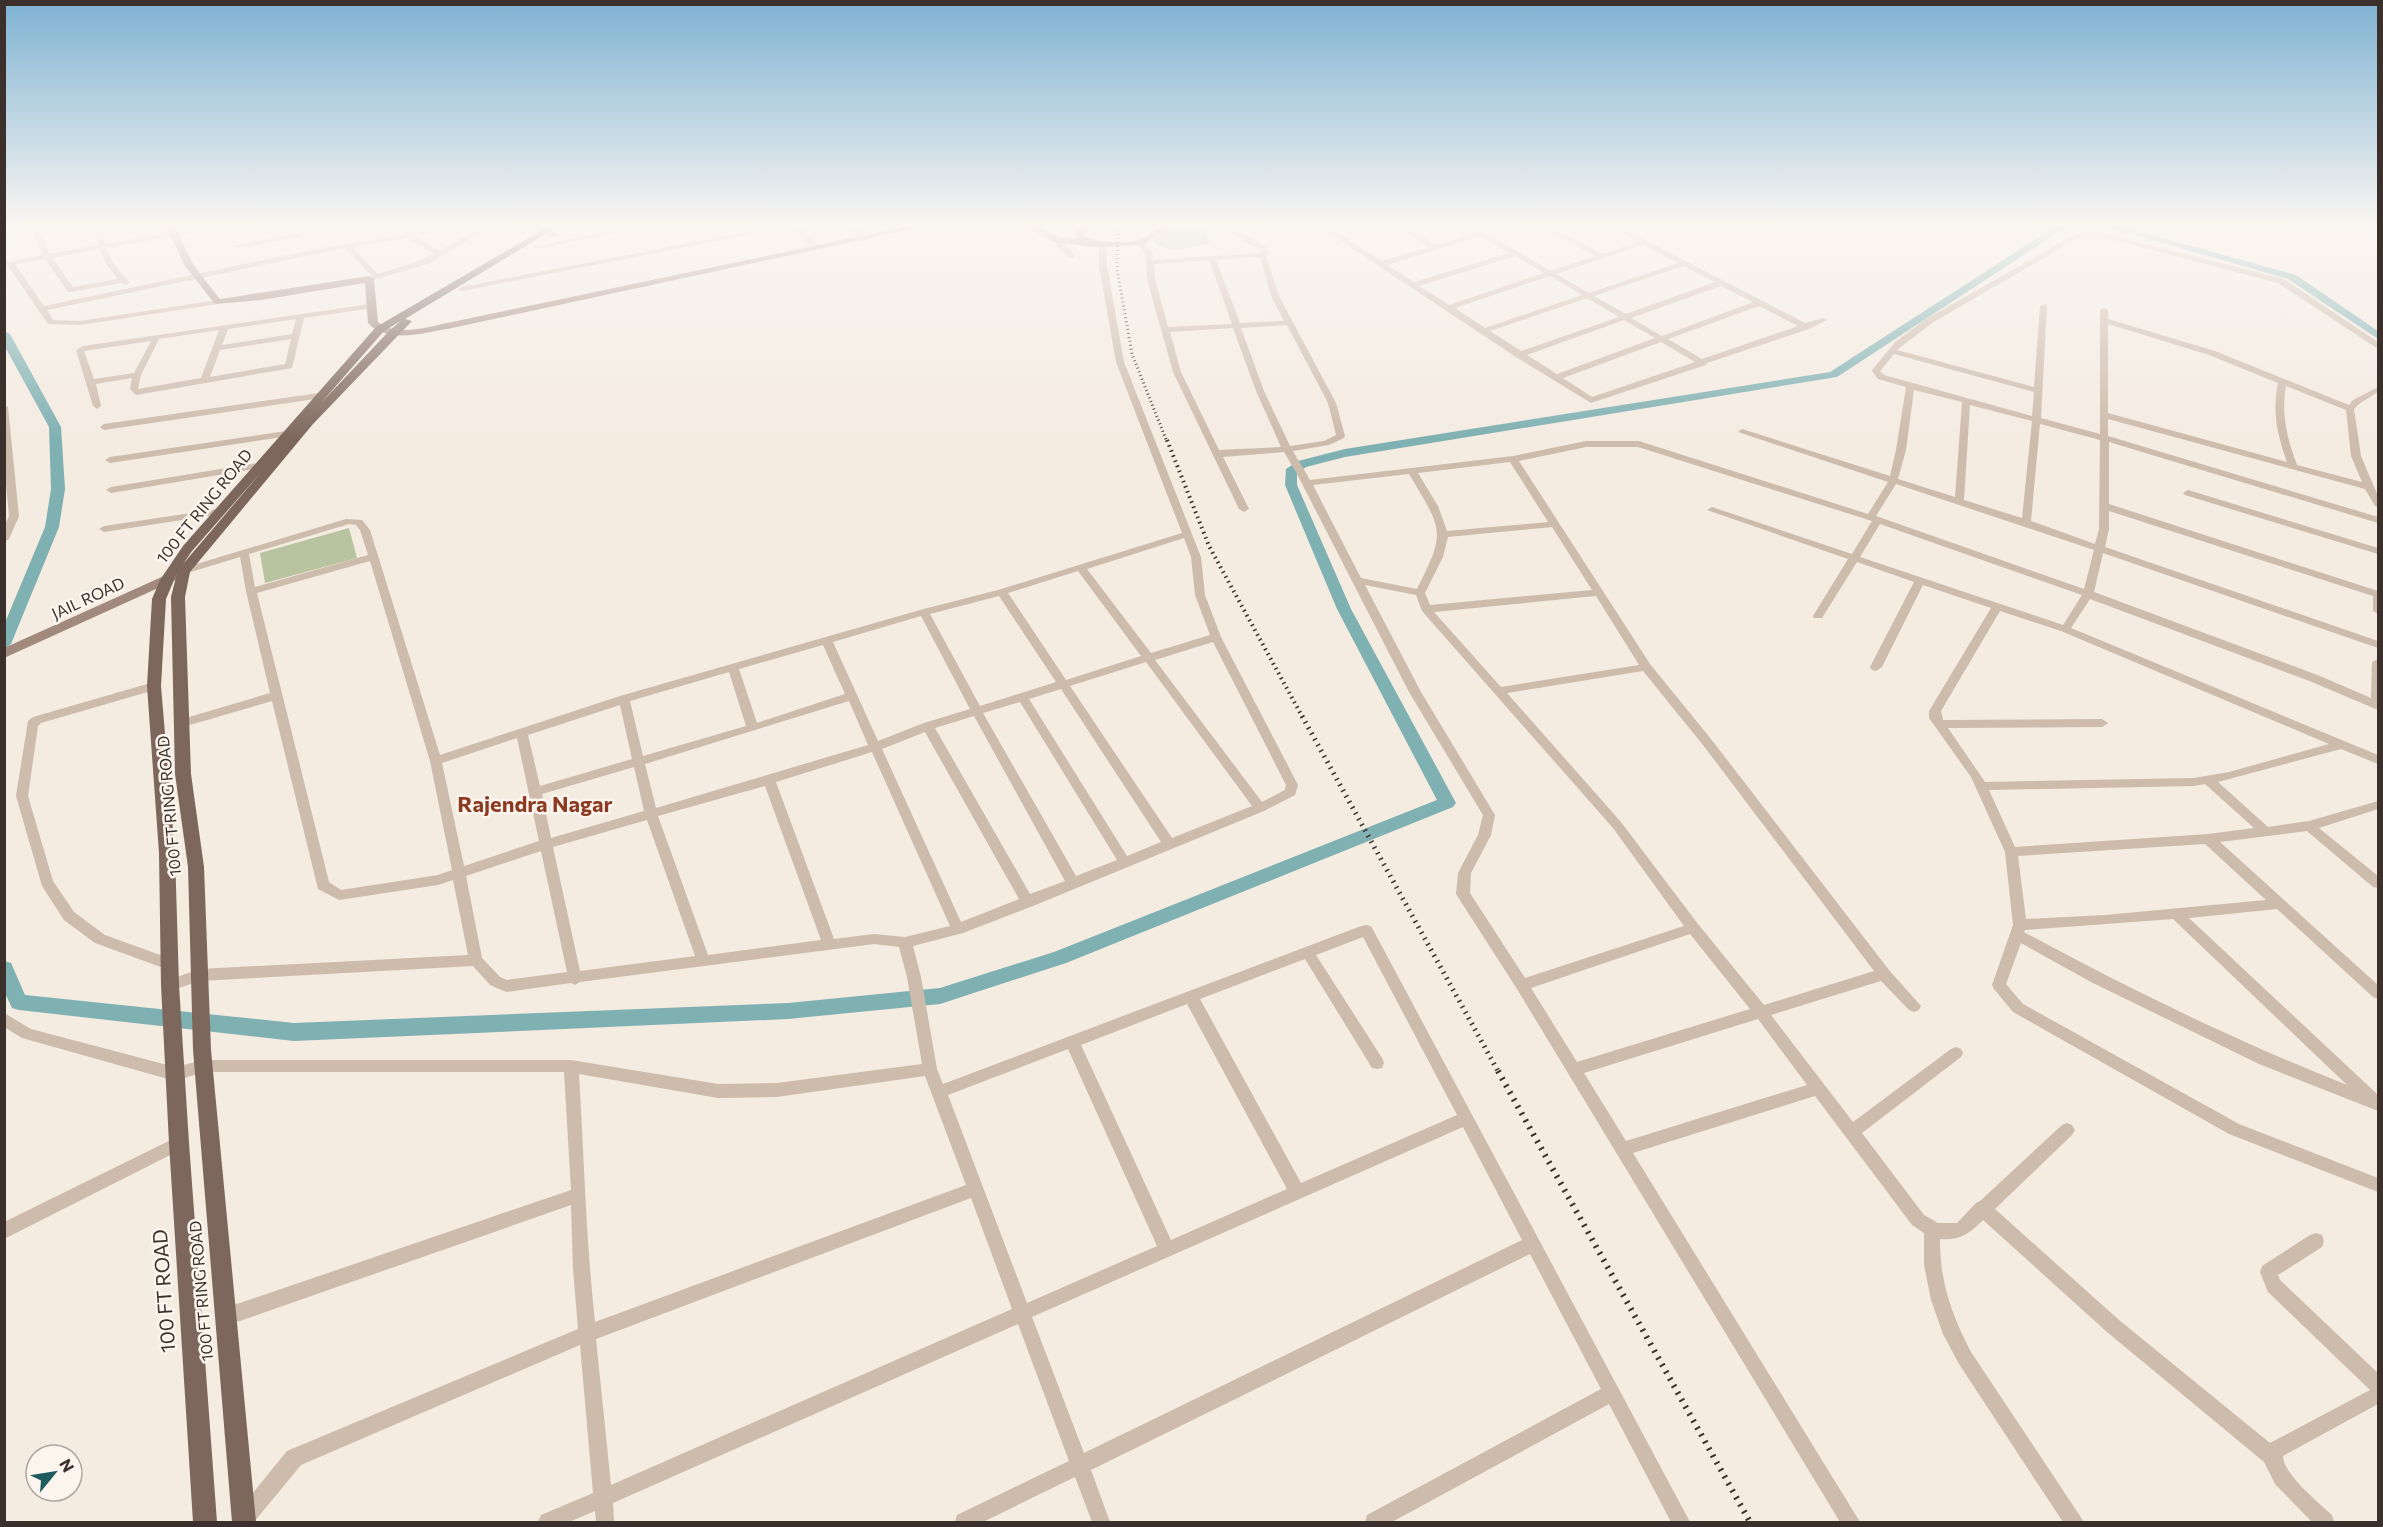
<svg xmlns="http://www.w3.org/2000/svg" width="2383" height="1527" font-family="Commissioner,sans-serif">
<rect width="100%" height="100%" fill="#f4ebe1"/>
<g fill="#b8c4a0">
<path d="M 1173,226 L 1204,226 L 1210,243 C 1191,248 1171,253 1154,243 L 1152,239 Z"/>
<path d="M 349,528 L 357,558 L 265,583 L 260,553 Z"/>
</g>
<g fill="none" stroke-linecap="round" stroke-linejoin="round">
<g fill="#7fb0b2" fill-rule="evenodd">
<path d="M 2056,226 L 2068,226 L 1837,377 L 1345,457 L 1306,467 L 1297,473 L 1297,485 L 1351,609 L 1456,803 L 1453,807 L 1066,963 L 940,1004 L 788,1019 L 294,1041 L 19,1010 L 12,1008 L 4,991 L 4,961 L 11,963 L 25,995 L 294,1023 L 788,1003 L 940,988 L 1054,952 L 1437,800 L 1337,609 L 1285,485 L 1286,469 L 1298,461 L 1345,449 L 1830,372 Z"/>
<path d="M 2104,226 L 2120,226 L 2296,275 L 2378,331 L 2378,339 L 2288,279 Z"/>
<path d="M 4,331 L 10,334 L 61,427 L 65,489 L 59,527 L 11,644 L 4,649 L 4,625 L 45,527 L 51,489 L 49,427 L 4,345 Z"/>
</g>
<g fill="#cdbbac" fill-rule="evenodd">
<path d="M 31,226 L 39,226 L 49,254 L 98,245 L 96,226 L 104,226 L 105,244 L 172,232 L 175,233 L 214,226 L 229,226 L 172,238 L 169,237 L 106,248 L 113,263 L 130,283 L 126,285 L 121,283 L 71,292 L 68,292 L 45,259 L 15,264 L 44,306 L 306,251 L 403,234 L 400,226 L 408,226 L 410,233 L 451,226 L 467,226 L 415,236 L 439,251 L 483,226 L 492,226 L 428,264 L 369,281 L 365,279 L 372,276 L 345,248 L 47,310 L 53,320 L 80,321 L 218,300 L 222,302 L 218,304 L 80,325 L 48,324 L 6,263 L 42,255 ZM 407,238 L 434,254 L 422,260 L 378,274 L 352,247 ZM 99,249 L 106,264 L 118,279 L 73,287 L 52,258 Z"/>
<path d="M 301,226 L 315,226 L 297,231 L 293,229 Z"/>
<path d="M 634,226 L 649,226 L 536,249 L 532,247 Z"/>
<path d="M 778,226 L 800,226 L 820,248 L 813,250 L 792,226 L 462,291 L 458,289 L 462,287 Z"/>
<path d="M 848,226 L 856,226 L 868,237 L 868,241 L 862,241 Z"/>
<path d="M 1216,226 C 1234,226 1254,238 1268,249 L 1269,254 L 1266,256 L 1280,298 L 1336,403 L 1345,436 L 1344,438 L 1329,445 L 1293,451 L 1310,480 L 1513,456 L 1586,441 L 1639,441 L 1868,514 L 1888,482 L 1738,432 L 1742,429 L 1745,430 L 1890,476 L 1896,450 L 1906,387 L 1878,379 L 1872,371 L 1873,369 L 1895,342 L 1926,319 L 2076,234 L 2102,233 L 2284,279 L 2378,342 L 2378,347 L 2375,347 L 2278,283 L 2102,237 L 2078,238 L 1932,323 L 1897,350 L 2034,387 L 2040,306 L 2047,304 L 2041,418 L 2100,434 L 2100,310 L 2104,308 L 2108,310 L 2108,319 L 2215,351 L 2349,405 L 2353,400 L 2378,387 L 2378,392 L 2359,404 L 2354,409 L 2361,456 L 2378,496 L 2378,507 L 2375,506 L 2365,489 L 2108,419 L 2108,436 L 2378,517 L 2378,523 L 2109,442 L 2109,504 L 2378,591 L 2378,614 L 2373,611 L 2373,596 L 2109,511 L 2109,529 L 2105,547 L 2378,641 L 2378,648 L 2103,553 L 2094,592 L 2320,676 L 2371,698 L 2372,662 L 2378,659 L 2378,710 L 2312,682 L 2090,599 L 2071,628 L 2378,755 L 2378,764 L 2341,749 L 2218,782 L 2268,827 L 2309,821 L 2378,801 L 2378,809 L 2319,828 L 2378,876 L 2378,888 L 2373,887 L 2307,831 L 2220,842 L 2378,985 L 2378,999 L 2373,997 L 2277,909 L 2189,918 L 2376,1093 L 2378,1097 L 2378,1111 L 2259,1064 L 2091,982 L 2021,943 L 2006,984 L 2023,1004 L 2239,1124 L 2378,1178 L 2378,1192 L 2229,1134 L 2013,1012 L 1994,989 L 1992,985 L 2013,925 L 2005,852 L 1971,777 L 1929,718 L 1929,711 L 1991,608 L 1923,585 L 1882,667 L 1876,671 L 1872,670 L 1870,667 L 1914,582 L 1857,562 L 1822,618 L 1814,618 L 1813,616 L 1848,559 L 1707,510 L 1712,507 L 1715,508 L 1852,554 L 1872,521 L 1638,447 L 1586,447 L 1519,461 L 1650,664 L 1711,739 L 1889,970 L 1921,1006 L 1919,1010 L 1914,1012 L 1909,1010 L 1881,981 L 1771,1015 L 1853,1122 L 1951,1049 L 1956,1047 L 1961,1049 L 1963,1053 L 1961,1057 L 1862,1133 L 1924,1215 L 1938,1223 L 1957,1223 L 1976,1203 L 1980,1201 L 2062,1125 L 2067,1123 L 2072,1125 L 2075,1130 L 2072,1135 L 1995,1209 L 2119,1320 L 2270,1443 L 2370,1390 L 2268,1292 L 2260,1272 L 2262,1266 L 2310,1235 L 2316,1233 L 2322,1235 L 2324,1241 L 2322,1247 L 2278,1275 L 2280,1280 L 2378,1373 L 2378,1404 L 2283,1456 C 2283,1474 2319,1503 2332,1515 L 2334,1522 L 2312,1522 L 2275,1484 L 2264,1462 L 2107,1332 L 1983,1220 C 1970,1233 1960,1241 1940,1239 C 1940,1283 1951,1313 1971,1352 L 2084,1522 L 2063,1522 L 1959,1364 L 1943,1334 L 1931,1300 L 1924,1265 L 1924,1233 L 1912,1225 L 1815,1096 L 1633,1153 L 1860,1522 L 1840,1522 L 1517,989 L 1456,894 L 1458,873 L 1478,835 L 1483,815 L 1409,692 L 1296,472 L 1284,452 L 1223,457 L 1249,509 L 1244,512 L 1239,509 L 1173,372 L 1148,283 L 1145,254 L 1137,243 L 1144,241 L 1153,254 L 1153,260 L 1261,253 L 1261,250 ZM 1256,257 L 1260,258 L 1272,298 L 1284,321 L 1240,323 L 1216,260 ZM 1209,260 L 1232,324 L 1168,327 L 1156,283 L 1154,264 ZM 2108,324 L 2209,355 L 2278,383 C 2272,412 2277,434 2287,462 L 2108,413 ZM 1287,325 L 1328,403 L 1336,435 L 1324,441 L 1290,446 L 1264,391 L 1241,328 ZM 1233,328 L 1256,391 L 1281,447 L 1219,450 L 1181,372 L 1170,332 ZM 1894,354 L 2034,392 L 2032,416 L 1884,375 L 1880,371 ZM 2286,386 L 2346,410 L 2351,456 L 2362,482 L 2297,465 C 2287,438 2281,415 2286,386 ZM 1914,390 L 1962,402 L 1955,497 L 1898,479 L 1906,450 ZM 1970,405 L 2032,421 L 2022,518 L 1964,500 ZM 2040,424 L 2100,440 L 2099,529 L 2095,544 L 2031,521 ZM 1510,462 L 1548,522 L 1447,531 L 1438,506 L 1418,473 ZM 1409,474 C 1442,530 1447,530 1417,589 L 1361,578 L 1313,485 ZM 1896,484 L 2094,550 L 2084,589 L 1876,516 ZM 1880,524 L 2082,595 L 2063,625 L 1860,557 ZM 1552,527 L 1592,590 L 1430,605 L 1425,593 L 1443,557 L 1448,537 ZM 1365,585 L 1416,595 L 1422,611 L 1613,828 L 1684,926 L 1525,978 L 1470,893 L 1471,873 L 1491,835 L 1495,815 L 1421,692 ZM 1596,596 L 1639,665 L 1501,687 L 1434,612 ZM 2000,611 L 2061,631 L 2329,744 L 2229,772 L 2194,778 L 1985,782 L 1948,728 L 2102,727 L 2108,723 L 2102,719 L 1943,720 L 1941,711 ZM 1643,671 L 1703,745 L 1874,971 L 1764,1005 L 1698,924 L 1621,822 L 1507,693 ZM 2205,784 L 2254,828 L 2208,834 L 2015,847 L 1989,790 L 2194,786 ZM 2205,844 L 2266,900 L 2105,915 L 2026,919 L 2018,856 ZM 2173,919 L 2347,1085 C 2236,1041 2129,989 2024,932 L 2025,930 ZM 1690,934 L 1750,1009 L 1577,1062 L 1531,988 ZM 1758,1019 L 1807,1085 L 1626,1141 L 1584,1073 Z"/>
<path d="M 1318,226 L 1327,226 L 1382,261 L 1429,247 L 1396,226 L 1405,226 L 1436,245 L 1475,233 L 1465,226 L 1474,226 L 1551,271 L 1595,256 L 1540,226 L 1549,226 L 1602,254 L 1638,242 L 1609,226 L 1618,226 L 1805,323 L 1823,318 L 1827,320 L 1809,329 L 1707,363 L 1706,365 L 1591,403 L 1516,357 ZM 1481,236 L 1509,253 L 1414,282 L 1387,265 ZM 1643,245 L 1678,263 L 1589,293 L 1556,274 ZM 1515,256 L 1544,273 L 1449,305 L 1419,286 ZM 1683,266 L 1715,282 L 1626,314 L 1594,296 ZM 1550,276 L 1582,295 L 1485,328 L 1455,308 ZM 1721,286 L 1753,302 L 1662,336 L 1631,318 ZM 1587,298 L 1619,317 L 1521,351 L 1490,331 ZM 1759,306 L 1798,326 L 1702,359 L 1668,339 ZM 1624,320 L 1655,338 L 1557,374 L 1527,355 ZM 1661,342 L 1695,362 L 1592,397 L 1563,378 Z"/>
<path d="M 1977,226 L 1987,226 L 1990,228 L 1986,230 Z"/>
<path d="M 298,233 L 302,235 L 301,237 L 237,248 L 233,246 Z"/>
<path d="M 1054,238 L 1060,238 L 1074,254 L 1074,258 L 1068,258 L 1054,242 Z"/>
<path d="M 1099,242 L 1106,244 L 1107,266 L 1124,362 L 1201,557 L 1205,595 L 1221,637 L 1298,785 L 1295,795 L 1264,811 L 1033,906 L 963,933 L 913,946 L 921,977 L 937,1069 L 943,1084 L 1361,926 L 1366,925 L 1371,926 L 1690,1522 L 1671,1522 L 1609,1404 L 1392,1522 L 1365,1522 L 1367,1515 L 1601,1389 L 1530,1254 L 1091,1470 L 1110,1522 L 1092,1522 L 1075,1477 L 983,1522 L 955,1522 L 957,1515 L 1069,1461 L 1018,1324 L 613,1503 L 614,1522 L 596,1522 L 595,1511 L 569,1522 L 538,1522 L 541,1515 L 593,1493 L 580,1345 L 301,1465 L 254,1522 L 233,1522 L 235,1515 L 287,1451 L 578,1329 L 573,1269 L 571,1205 L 240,1321 L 224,1324 L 218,1321 L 215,1315 L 218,1309 L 240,1303 L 571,1190 L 564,1072 L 204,1072 L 175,1081 L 22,1038 L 4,1027 L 4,1013 L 31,1029 L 175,1067 L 204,1060 L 571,1060 L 718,1084 L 777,1083 L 922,1064 L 907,977 L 899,947 L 874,944 L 580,982 L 575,985 L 571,983 L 506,992 L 490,985 L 473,966 L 200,981 L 170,991 L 165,989 L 163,985 L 165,981 L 200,969 L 468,955 L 453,880 L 438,885 L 339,900 L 318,889 L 272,701 L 183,727 L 179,726 L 177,723 L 179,720 L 270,693 L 246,591 L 240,557 L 184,574 L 179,571 L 180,569 L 346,519 L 362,520 L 370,530 L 440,755 L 620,696 L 920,610 L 998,590 L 1182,533 L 1116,362 L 1099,266 ZM 349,524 L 356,525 L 360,530 L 368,555 L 255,587 L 249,554 ZM 1184,538 L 1191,557 L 1195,595 L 1210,635 L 1151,653 L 1087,569 ZM 370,561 L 430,761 L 452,870 L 438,875 L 341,890 L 329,882 L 257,593 ZM 1078,571 L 1141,656 L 1066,680 L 1008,593 ZM 999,596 L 1056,682 L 980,706 L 930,614 ZM 921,616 L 970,709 L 924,723 L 878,741 L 833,642 ZM 1213,642 L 1286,785 L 1285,790 L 1262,802 L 1155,660 ZM 823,645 L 845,694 L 757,723 L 739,669 ZM 1146,662 L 1252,806 L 1172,838 L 1070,686 ZM 729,672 L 746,726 L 643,756 L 630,701 ZM 1061,689 L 1161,842 L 1127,856 L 1029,699 ZM 849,701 L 868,745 L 656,808 L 645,764 ZM 1020,702 L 1117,860 L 1076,876 L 983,713 ZM 620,705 L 632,759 L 540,786 L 528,735 ZM 974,716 L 1065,881 L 1030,894 L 935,728 ZM 925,732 L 1019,899 L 961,922 L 882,749 ZM 517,738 L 539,841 L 464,866 L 442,763 ZM 872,752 L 950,926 L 905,937 L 874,934 L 834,939 L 776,782 ZM 634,767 L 644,811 L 551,838 L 542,794 ZM 765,786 L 821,940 L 708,955 L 658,816 ZM 647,820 L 695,956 L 580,971 L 553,847 ZM 541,851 L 567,972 L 507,980 L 500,977 L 482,958 L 466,876 ZM 1363,937 L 1457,1115 L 1301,1183 L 1200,999 L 1305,959 L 1372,1068 L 1377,1069 L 1382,1068 L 1384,1063 L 1382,1058 L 1316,955 ZM 1187,1004 L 1287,1189 L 1171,1240 L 1081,1045 ZM 1068,1049 L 1157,1246 L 1027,1303 L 948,1095 ZM 579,1074 L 718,1098 L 777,1097 L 925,1076 L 966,1185 L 595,1322 C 586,1240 584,1157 579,1074 ZM 1463,1127 L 1522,1240 L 1084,1453 L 1032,1317 ZM 971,1198 L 1012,1309 L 611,1485 L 596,1339 Z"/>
<path d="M 370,304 L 374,306 L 373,308 L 304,318 L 292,368 L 136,395 L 130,389 L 132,378 L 96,384 L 101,406 L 97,409 L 93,406 L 76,350 L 83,346 ZM 296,319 L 292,334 L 222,345 L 228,329 ZM 219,330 L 201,378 L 138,389 L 141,375 L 159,339 ZM 291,339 L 285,364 L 210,377 L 220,350 ZM 151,341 L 134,373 L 94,379 L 84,351 Z"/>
<path d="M 319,393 L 323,396 L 322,398 L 104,430 L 100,427 L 104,424 Z"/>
<path d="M 4,405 L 8,407 L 19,516 L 9,539 L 4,542 L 4,527 L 9,516 L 4,463 Z"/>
<path d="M 286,431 L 289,432 L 289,436 L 110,463 L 105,460 L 110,457 Z"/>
<path d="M 258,463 L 261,464 L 261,468 L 111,493 L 106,490 L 111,487 Z"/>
<path d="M 2188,490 L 2378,548 L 2378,554 L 2185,495 L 2183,493 Z"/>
<path d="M 218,509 L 223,512 L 221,514 L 104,532 L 99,529 L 104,526 Z"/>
<path d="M 154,682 L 158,683 L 160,686 L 158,689 L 41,723 L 38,726 L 28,796 L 53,881 L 74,912 L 105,935 L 174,960 L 176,964 L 174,968 L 169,970 L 95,943 L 64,920 L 42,886 L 16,796 L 28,721 L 33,717 Z"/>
<path d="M 179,1136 L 184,1138 L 187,1143 L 184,1148 L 4,1239 L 4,1222 Z"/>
</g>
<g fill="#a18a7d" fill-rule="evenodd">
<path d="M 166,226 L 174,226 L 194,266 L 220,299 L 369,276 L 374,279 L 378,322 C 396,338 431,326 452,322 L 909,226 L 926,226 L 452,328 C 427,332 388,345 368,323 L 365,283 L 261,300 L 215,304 L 185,266 Z"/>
<path d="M 533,226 L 544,226 L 558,235 L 551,237 Z"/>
<path d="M 1026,226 L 1037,226 L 1059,237 L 1077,239 L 1075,235 L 1081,226 L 1090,226 L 1084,235 C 1089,243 1130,244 1140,240 C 1153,235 1153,226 1169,226 L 1144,245 L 1093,247 L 1054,242 Z"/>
<path d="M 184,567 L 189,568 L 190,571 L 189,574 L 4,658 L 4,648 Z"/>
</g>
<path fill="#7d675c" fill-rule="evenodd" d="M 549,226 L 559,226 L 405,319 L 412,321 L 313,424 L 190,572 L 185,597 L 191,774 L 204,867 L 211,1050 L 256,1522 L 232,1522 L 193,1050 L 188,867 L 175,774 L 171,597 L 177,573 L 166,599 L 161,686 L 175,853 L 179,985 L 189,1143 L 217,1522 L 193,1522 L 169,1143 L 161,985 L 159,853 L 147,686 L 152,599 L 160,580 L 183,546 L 376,327 ZM 402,320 L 390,330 L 321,403 L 384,331 ZM 263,470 L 183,564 L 192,551 Z"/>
<path stroke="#3b302b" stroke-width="3" stroke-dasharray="1 3" stroke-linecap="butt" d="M 1118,226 L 1117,269 L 1132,354 L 1167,442"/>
<path stroke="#3b302b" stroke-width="4" stroke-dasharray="1.5 4" stroke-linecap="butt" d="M 1167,440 L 1209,546 L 1303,718"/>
<path stroke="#3b302b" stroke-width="5" stroke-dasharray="1.5 5" stroke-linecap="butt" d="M 1302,716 L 1499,1073"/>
<path stroke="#3b302b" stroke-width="6" stroke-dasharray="2 6" stroke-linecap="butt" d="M 1498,1071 L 1750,1522"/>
</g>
<linearGradient id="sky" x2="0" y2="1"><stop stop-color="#7eb2d2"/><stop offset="0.51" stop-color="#faf6f2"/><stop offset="1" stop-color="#faf6f2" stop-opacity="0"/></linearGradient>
<rect width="2383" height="440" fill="url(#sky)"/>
<g text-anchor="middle" stroke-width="5" stroke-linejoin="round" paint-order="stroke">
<g font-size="16" fill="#3b302b" stroke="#fbf5ee">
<text transform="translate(204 506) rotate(-51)" y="6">100 FT RING ROAD</text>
<text transform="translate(88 598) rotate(-25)" y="6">JAIL ROAD</text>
<text transform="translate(169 806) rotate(-95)" y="6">100 FT RING ROAD</text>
<text transform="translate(201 1291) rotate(-95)" y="6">100 FT RING ROAD</text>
</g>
<g font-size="20" fill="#3b302b" stroke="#fbf5ee">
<text transform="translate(164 1291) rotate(-94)" y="7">100 FT ROAD</text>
</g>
<g font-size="22" font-weight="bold" fill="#8c3b22" stroke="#fbf5ee">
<text x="535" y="812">Rajendra Nagar</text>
</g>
</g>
<rect width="2383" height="1527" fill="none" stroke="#3b302b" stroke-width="12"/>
<g transform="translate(54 1473) rotate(60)"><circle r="28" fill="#fbf5ee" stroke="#aea6a0" stroke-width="1.5"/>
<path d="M0-4.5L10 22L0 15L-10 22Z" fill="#1f5a5e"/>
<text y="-9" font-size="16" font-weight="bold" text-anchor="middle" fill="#3b302b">N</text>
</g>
</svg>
